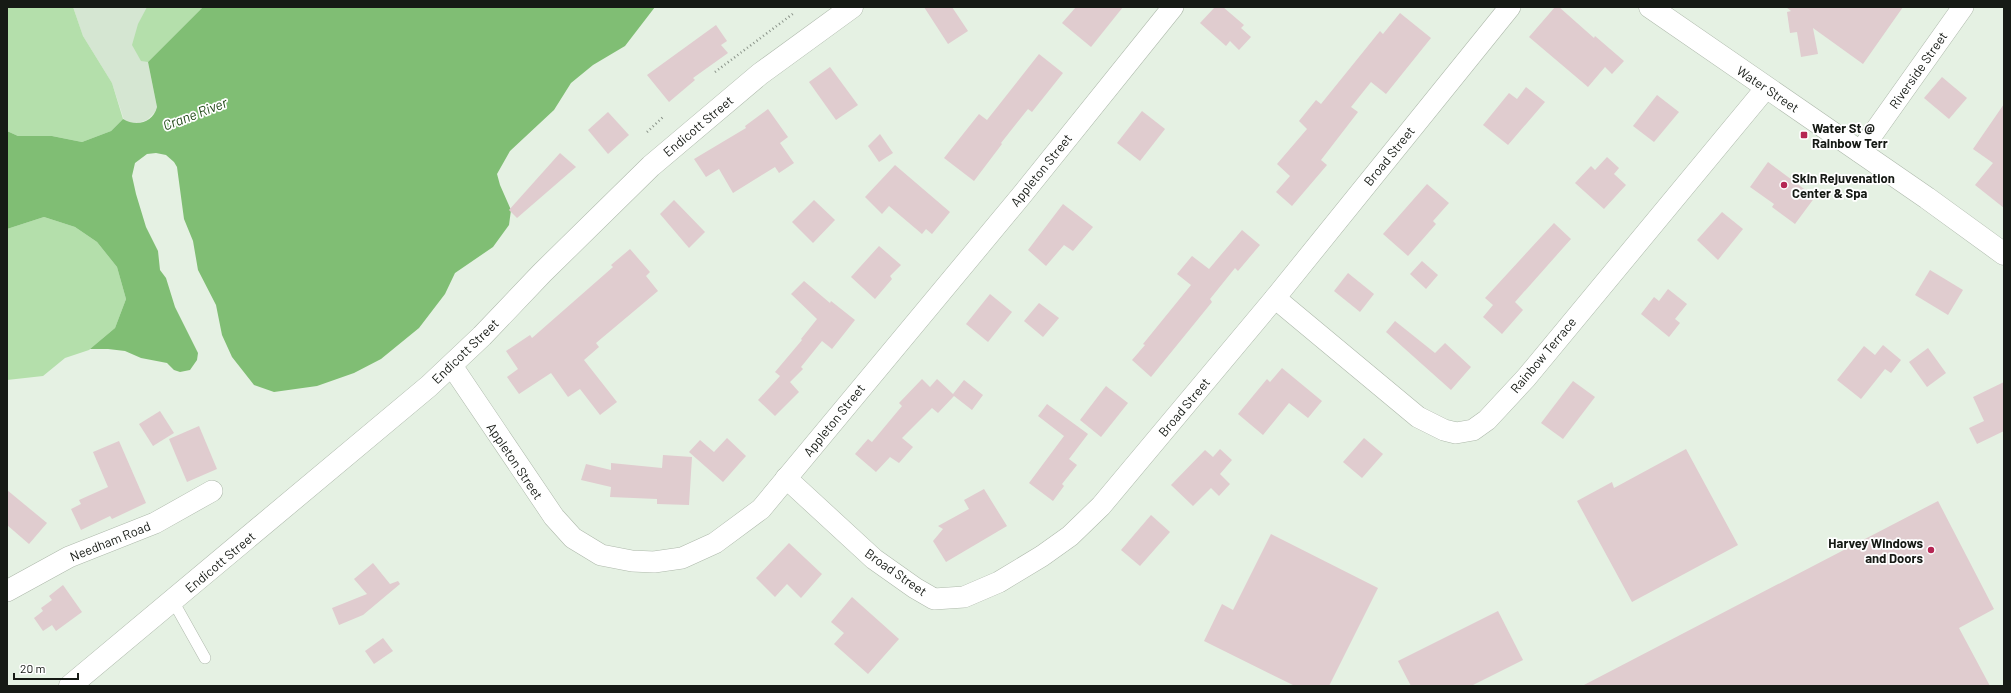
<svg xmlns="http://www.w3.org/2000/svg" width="2011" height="693" font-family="Barlow,sans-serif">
<rect width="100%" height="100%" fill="#e5f1e3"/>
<path fill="#d5e6d2" d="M 73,7 L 203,7 L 148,62 L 157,107 L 155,112 L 147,120 L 135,124 L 124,120 L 112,83 L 83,36 Z"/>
<g fill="#b4dfab">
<path d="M 7,7 L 73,7 L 83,36 L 112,83 L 123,119 L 111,131 L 82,142 L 52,136 L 18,136 L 7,131 Z"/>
<path d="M 147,7 L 203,7 L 148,62 L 141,61 L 132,45 L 138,24 Z"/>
<path d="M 44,217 L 75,227 L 97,242 L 117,267 L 126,299 L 115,328 L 89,350 L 65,358 L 43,376 L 7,380 L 7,229 Z"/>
</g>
<path fill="#80be74" d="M 203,7 L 655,7 L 625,46 L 593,65 L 571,83 L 554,110 L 510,151 L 497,174 L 500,185 L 511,210 L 509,225 L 493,247 L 455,273 L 445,294 L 419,328 L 381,359 L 354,373 L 317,386 L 274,392 L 254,385 L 232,357 L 222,335 L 216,305 L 198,270 L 193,241 L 184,219 L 177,167 L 174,162 L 166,155 L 156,153 L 147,154 L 135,163 L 132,176 L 136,194 L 146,227 L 158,251 L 160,270 L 166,278 L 175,307 L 198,353 L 197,360 L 190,370 L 180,372 L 174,370 L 167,363 L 141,358 L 125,351 L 108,349 L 90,349 L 115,328 L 126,299 L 117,267 L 97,242 L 75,227 L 44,217 L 7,229 L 7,131 L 18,136 L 52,136 L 82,142 L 111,131 L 123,119 C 136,127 153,123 157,107 L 148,62 Z"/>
<g fill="#e0cccf">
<path d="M 924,7 L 952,7 L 968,31 L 948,44 Z"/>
<path d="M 1076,7 L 1123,7 L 1091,47 L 1062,23 Z"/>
<path d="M 1215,7 L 1223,7 L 1244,25 L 1241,28 L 1251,37 L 1239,50 L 1230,41 L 1226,46 L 1200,23 Z"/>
<path d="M 1555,7 L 1559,7 L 1594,38 L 1595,36 L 1624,61 L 1612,74 L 1605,67 L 1588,87 L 1529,37 Z"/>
<path d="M 1786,7 L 1903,7 L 1863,64 L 1813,28 L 1818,54 L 1801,57 L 1797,32 L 1790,33 L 1787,12 L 1791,11 Z"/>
<path d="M 1400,13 L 1431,38 L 1386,94 L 1371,82 L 1351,107 L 1358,112 L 1321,160 L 1327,165 L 1292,206 L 1276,192 L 1290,176 L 1277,164 L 1307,129 L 1299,121 L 1316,100 L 1321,104 L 1380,31 L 1383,34 Z"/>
<path d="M 716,25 L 727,41 L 721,45 L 728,53 L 693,78 L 695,80 L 669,102 L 647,75 Z"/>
<path d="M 1039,54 L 1063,73 L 1032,112 L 1028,109 L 1001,143 L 1002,144 L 974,181 L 944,158 L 979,114 L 987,120 Z"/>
<path d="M 830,67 L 858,105 L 836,120 L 809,82 Z"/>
<path d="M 1942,77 L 1967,98 L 1949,119 L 1924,98 Z"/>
<path d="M 1526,87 L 1545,102 L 1508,145 L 1483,125 L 1509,93 L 1517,99 Z"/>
<path d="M 1657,95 L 1679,112 L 1654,142 L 1633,126 Z"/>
<path d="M 2004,104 L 2004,208 L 1975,185 L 1993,163 L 1973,149 Z"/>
<path d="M 768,109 L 788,137 L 780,143 L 794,163 L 779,173 L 775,167 L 733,193 L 719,169 L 706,177 L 694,159 L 746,128 L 745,126 Z"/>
<path d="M 1142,111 L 1165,129 L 1140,161 L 1117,143 Z"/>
<path d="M 608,112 L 629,135 L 608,154 L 588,130 Z"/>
<path d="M 880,134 L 893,153 L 879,162 L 868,146 Z"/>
<path d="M 560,153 L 576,167 L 517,218 L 509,210 Z"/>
<path d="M 1607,157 L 1619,168 L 1614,174 L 1626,185 L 1604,209 L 1575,183 L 1591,166 L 1595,170 Z"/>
<path d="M 1768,162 L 1815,197 L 1795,224 L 1772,207 L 1774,204 L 1750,187 Z"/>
<path d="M 895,165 L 950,212 L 932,234 L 926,229 L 922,234 L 889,206 L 882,214 L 865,197 Z"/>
<path d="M 1427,184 L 1449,203 L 1433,221 L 1436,224 L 1408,256 L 1383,234 Z"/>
<path d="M 674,200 L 705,232 L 689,248 L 660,214 Z"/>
<path d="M 814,200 L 835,220 L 813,243 L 792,222 Z"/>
<path d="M 1063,204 L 1093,227 L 1073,251 L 1064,245 L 1046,266 L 1028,250 Z"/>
<path d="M 1722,212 L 1743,229 L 1718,260 L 1697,240 Z"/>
<path d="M 1554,223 L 1571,239 L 1515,302 L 1523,310 L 1502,334 L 1483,317 L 1493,305 L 1485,298 Z"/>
<path d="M 1242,230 L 1260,245 L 1238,271 L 1235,268 L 1210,299 L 1212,302 L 1151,377 L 1132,360 L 1145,345 L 1143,344 L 1191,285 L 1177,274 L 1192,256 L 1209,269 Z"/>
<path d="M 879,246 L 901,265 L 890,276 L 892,279 L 875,299 L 851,277 Z"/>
<path d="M 630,249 L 650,272 L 646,276 L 658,291 L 596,343 L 599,347 L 584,360 L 617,402 L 600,415 L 580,389 L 568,397 L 551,373 L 519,394 L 507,377 L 518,369 L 506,351 L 530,335 L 532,338 L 613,267 L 611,265 Z"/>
<path d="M 1422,261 L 1438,275 L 1426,289 L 1410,274 Z"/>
<path d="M 1930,270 L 1963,290 L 1948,315 L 1915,295 Z"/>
<path d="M 1348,273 L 1374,294 L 1360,312 L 1334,291 Z"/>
<path d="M 804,281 L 830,303 L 831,301 L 855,320 L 832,349 L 822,341 L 801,367 L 803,369 L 790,382 L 799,392 L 775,416 L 758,400 L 780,376 L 775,372 L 802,340 L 801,339 L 817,319 L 791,294 Z"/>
<path d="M 1668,289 L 1687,304 L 1675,319 L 1680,323 L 1669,337 L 1641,314 L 1654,297 L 1659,301 Z"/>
<path d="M 990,294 L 1012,312 L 988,342 L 966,324 Z"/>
<path d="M 1039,303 L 1059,318 L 1043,337 L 1024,321 Z"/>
<path d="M 1395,321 L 1435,353 L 1445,343 L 1471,367 L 1451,390 L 1386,332 Z"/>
<path d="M 1883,345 L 1901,360 L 1891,373 L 1885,369 L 1861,399 L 1837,380 L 1864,346 L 1875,355 Z"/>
<path d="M 1928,348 L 1946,373 L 1927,387 L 1909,362 Z"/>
<path d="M 1282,368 L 1322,401 L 1308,418 L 1289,403 L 1263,435 L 1238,414 L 1267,379 L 1270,382 Z"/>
<path d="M 922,379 L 930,387 L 937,379 L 953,394 L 964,380 L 983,395 L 972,410 L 954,396 L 938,413 L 932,408 L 902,438 L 913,447 L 899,463 L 890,457 L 876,472 L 855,454 L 868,439 L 872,442 L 902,406 L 899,403 Z"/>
<path d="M 1573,381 L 1595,397 L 1563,439 L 1541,423 Z"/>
<path d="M 2004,382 L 2004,431 L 1977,444 L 1969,428 L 1984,421 L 1973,397 Z"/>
<path d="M 1106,386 L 1128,403 L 1101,437 L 1080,420 Z"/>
<path d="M 1047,404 L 1088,434 L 1069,459 L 1077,465 L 1062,484 L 1064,486 L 1053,501 L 1029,483 L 1064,436 L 1038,416 Z"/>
<path d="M 160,411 L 174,433 L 153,446 L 139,424 Z"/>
<path d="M 199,426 L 217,469 L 187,482 L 169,439 Z"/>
<path d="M 727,438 L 746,456 L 723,482 L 689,452 L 700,440 L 714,452 Z"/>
<path d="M 1364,438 L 1383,454 L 1362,478 L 1343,462 Z"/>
<path d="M 119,441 L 146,503 L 112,519 L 110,516 L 81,530 L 71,509 L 81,504 L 79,500 L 108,487 L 93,452 Z"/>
<path d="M 1220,449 L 1232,460 L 1220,474 L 1230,484 L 1219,496 L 1211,488 L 1193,506 L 1171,485 L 1205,450 L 1213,457 Z"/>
<path d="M 1686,449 L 1738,545 L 1632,602 L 1577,501 L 1612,482 L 1614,488 Z"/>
<path d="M 663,455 L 692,457 L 689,505 L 657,504 L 657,499 L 610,497 L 611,487 L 581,480 L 586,464 L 611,470 L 611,463 L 662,468 Z"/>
<path d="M 984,489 L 1007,526 L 946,562 L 933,541 L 943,529 L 938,526 L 969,509 L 964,500 Z"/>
<path d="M 7,490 L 47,523 L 29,544 L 7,525 Z"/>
<path d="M 1938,501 L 1994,609 L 1959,628 L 1990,686 L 1582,686 Z"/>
<path d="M 1151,515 L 1170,532 L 1140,566 L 1121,550 Z"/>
<path d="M 1271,534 L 1378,588 L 1329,686 L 1295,686 L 1204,641 L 1222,604 L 1233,610 Z"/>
<path d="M 789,543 L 822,574 L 801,598 L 787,584 L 775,597 L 756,578 Z"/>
<path d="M 373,563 L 390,584 L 398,581 L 400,584 L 363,615 L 339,625 L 332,608 L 367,594 L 354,579 Z"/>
<path d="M 63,585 L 82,612 L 56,631 L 52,625 L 43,631 L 34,618 L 43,611 L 41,608 L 52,600 L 49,596 Z"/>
<path d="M 852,597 L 899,639 L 868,674 L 834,644 L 844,633 L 831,622 Z"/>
<path d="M 1498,611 L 1523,660 L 1471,686 L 1411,686 L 1398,661 Z"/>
<path d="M 383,638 L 393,651 L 374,664 L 365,651 Z"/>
</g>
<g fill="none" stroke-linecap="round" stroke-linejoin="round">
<defs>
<path id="lane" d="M 173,601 L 205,658"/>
<g id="street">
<path d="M 1860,152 L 1963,7"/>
<path d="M 1275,298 L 1418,417 L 1444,430 L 1456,433 L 1473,430 L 1487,420 L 1526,378 L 1766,88"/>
<path d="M 452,366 L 554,517 L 573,538 L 601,555 L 632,561 L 654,562 L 682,558 L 715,543 L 761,509 L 1021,196 L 1173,7"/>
<path d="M 786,478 L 874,559 L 915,588 L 934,599 L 964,597 L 999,582 L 1042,556 L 1070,536 L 1101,506 L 1275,298 L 1510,7"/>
<path d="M 7,591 L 69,557 L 155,523 L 212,491"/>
</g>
<g id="secondary">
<path d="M 1650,7 L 1927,198 L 2004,254"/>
<path d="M 70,686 L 429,386 L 482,336 L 542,273 L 651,166 L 760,74 L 852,7"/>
</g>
</defs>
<use href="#lane" stroke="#aeb9ab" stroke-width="12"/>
<use href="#street" stroke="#aeb9ab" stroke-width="22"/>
<use href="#secondary" stroke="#aeb9ab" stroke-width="23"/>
<g stroke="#8a9389" stroke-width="2.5" stroke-dasharray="1 3" stroke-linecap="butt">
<path d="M 715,72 L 794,13"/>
<path d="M 647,132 L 663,117"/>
</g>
<use href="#lane" stroke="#fff" stroke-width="11"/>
<use href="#street" stroke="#fff" stroke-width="21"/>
<use href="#secondary" stroke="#fff" stroke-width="22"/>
</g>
<g fill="#b52553" stroke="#fff" stroke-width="1.5">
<rect x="1800" y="131" width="8" height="8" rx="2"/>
<circle cx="1784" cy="185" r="4"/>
<circle cx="1931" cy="550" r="4"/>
</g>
<g text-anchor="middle" stroke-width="3.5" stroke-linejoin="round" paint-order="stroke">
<g font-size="13" fill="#161a15" stroke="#fff">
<text transform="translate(1918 70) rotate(-55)" y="5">Riverside Street</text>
<text transform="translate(1768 89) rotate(34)" y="5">Water Street</text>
<text transform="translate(698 126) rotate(-40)" y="5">Endicott Street</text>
<text transform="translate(1389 156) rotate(-51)" y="5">Broad Street</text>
<text transform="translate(1041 170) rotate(-51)" y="5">Appleton Street</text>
<text transform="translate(465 351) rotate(-44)" y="5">Endicott Street</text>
<text transform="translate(1543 355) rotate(-50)" y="5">Rainbow Terrace</text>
<text transform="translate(1184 407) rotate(-50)" y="5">Broad Street</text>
<text transform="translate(834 420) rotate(-51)" y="5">Appleton Street</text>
<text transform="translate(515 461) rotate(56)" y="5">Appleton Street</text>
<text transform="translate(110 541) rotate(-22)" y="5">Needham Road</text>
<text transform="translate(220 562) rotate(-40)" y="5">Endicott Street</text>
<text transform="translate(896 572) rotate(35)" y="5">Broad Street</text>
</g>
<g font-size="13" font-weight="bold" fill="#161a15" stroke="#fff" text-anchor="start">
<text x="1812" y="133">Water St @<tspan x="1812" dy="15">Rainbow Terr</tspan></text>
<text x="1792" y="183">Skin Rejuvenation<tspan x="1792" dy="15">Center &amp; Spa</tspan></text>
<text x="1923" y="548" text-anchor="end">Harvey Windows<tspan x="1923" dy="15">and Doors</tspan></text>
</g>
<g font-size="14" font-style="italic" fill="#204917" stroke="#fff">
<text transform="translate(195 114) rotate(-21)" y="5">Crane River</text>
</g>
</g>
<rect width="2011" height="693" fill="none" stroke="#161a15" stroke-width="16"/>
<path d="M14 673v6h64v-6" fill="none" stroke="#161a15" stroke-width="2"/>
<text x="20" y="673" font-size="12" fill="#161a15" stroke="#ffffff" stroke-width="3" paint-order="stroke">20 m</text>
</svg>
